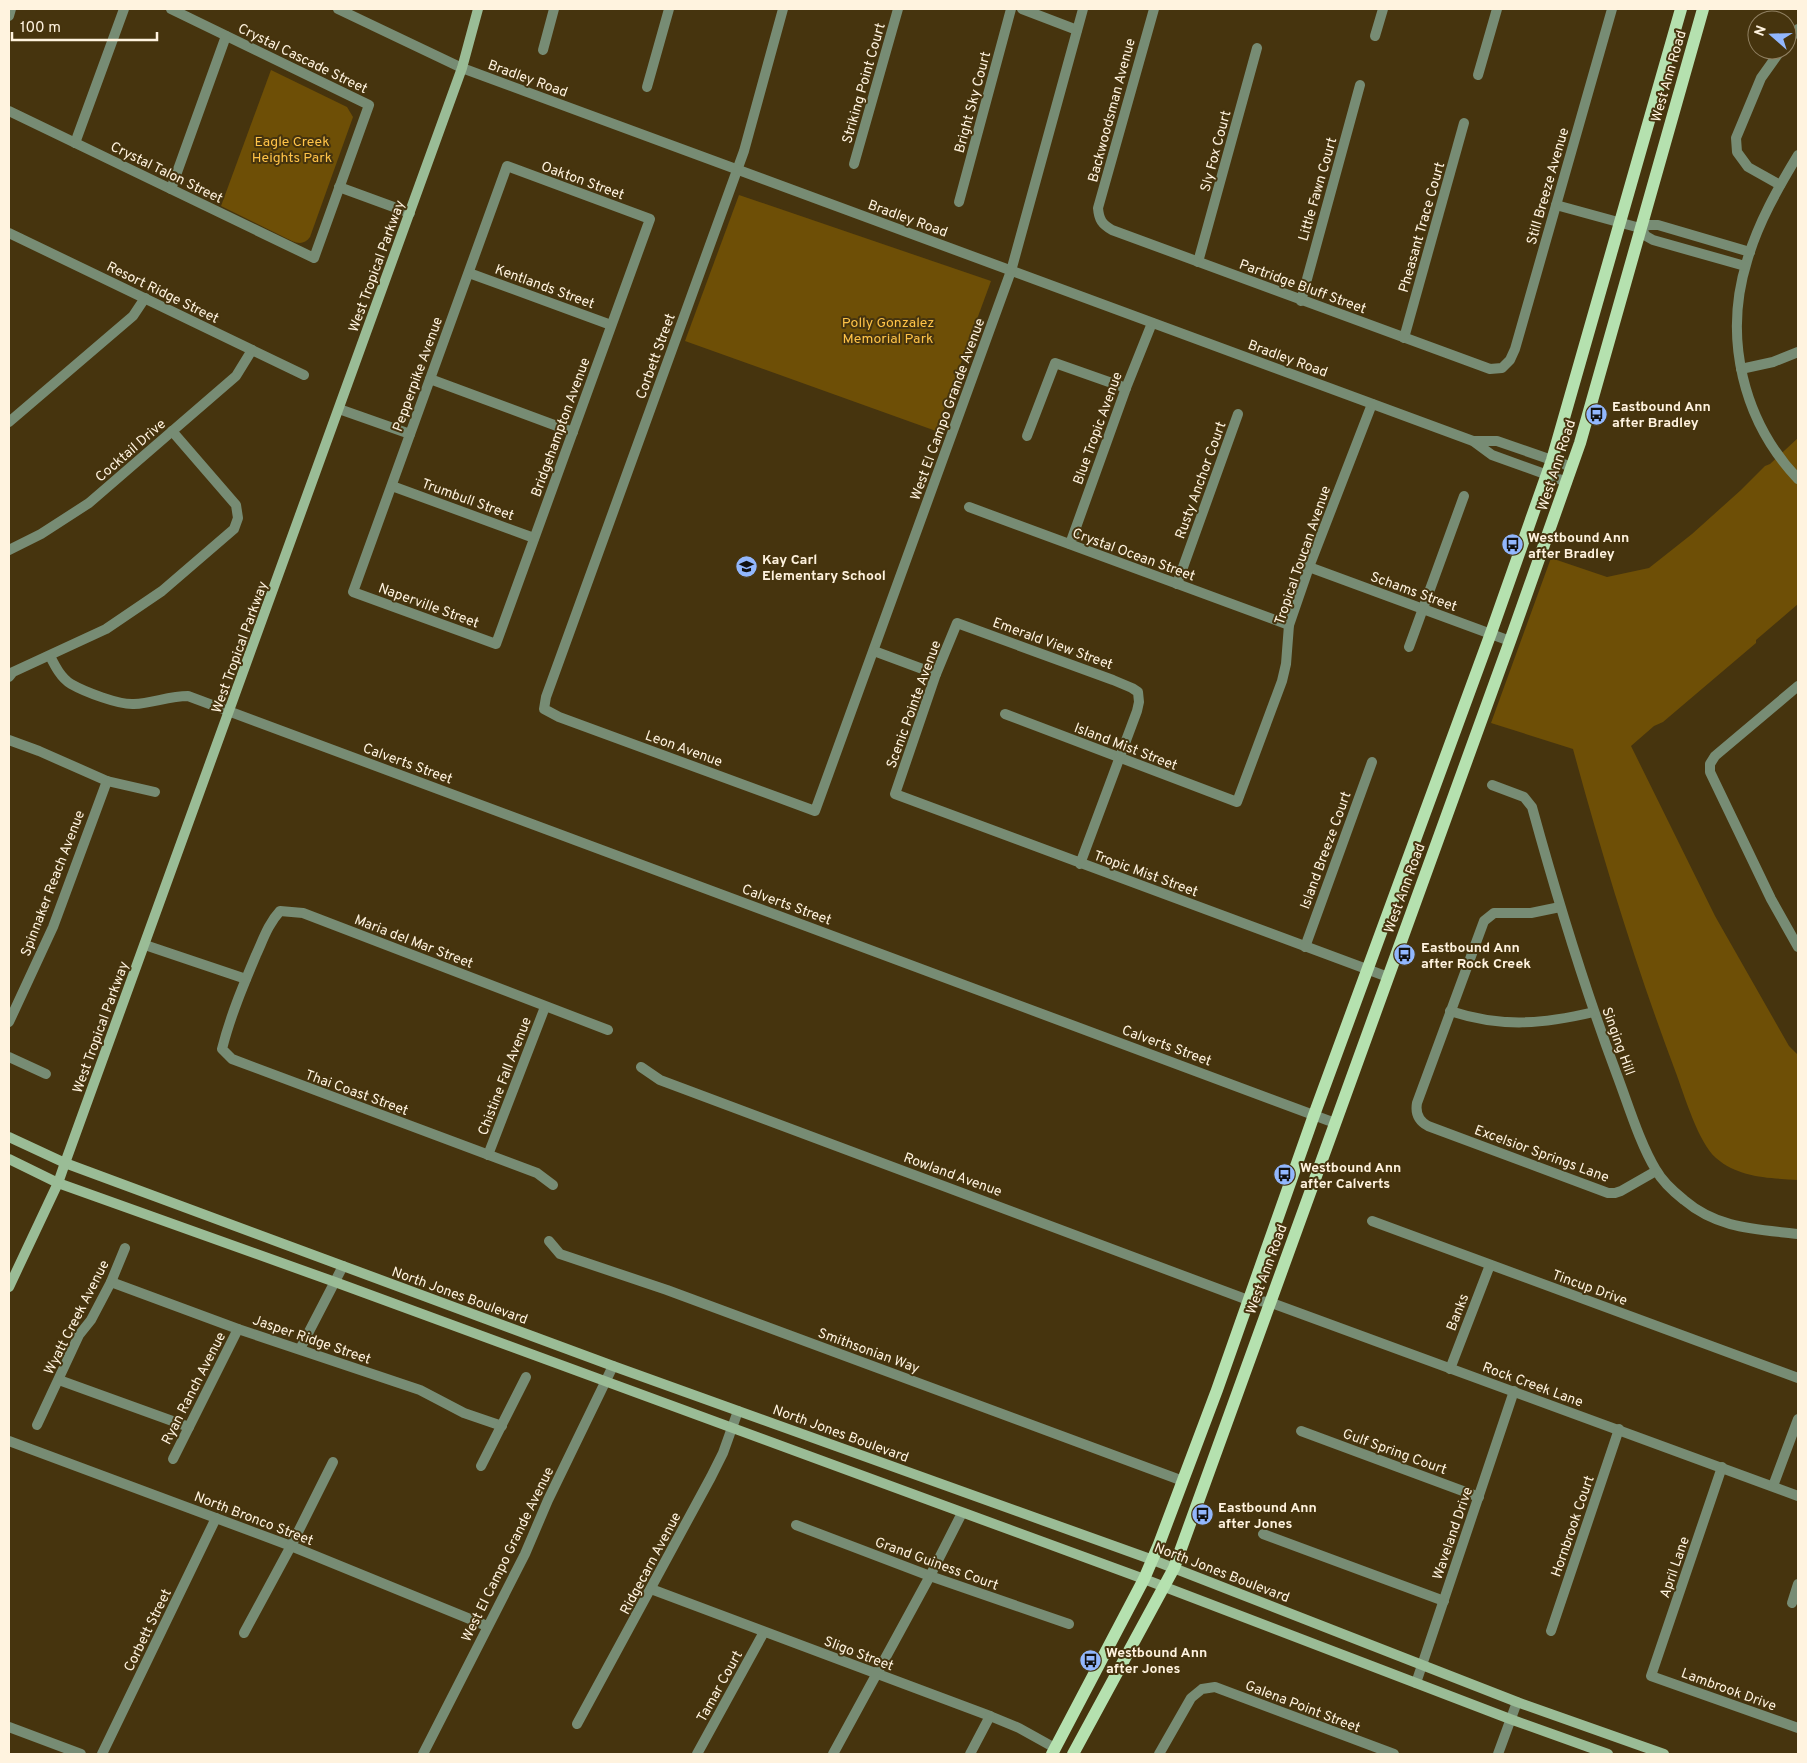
<svg xmlns="http://www.w3.org/2000/svg" width="1807" height="1763" font-family="Overpass,sans-serif">
<rect width="100%" height="100%" fill="#46340e"/>
<g fill="#6e4f06">
<path d="M 271,70 L 347,107 L 353,117 L 310,237 C 305,244 299,244 292,241 L 221,206 Z"/>
<path d="M 739,195 L 991,281 L 936,431 L 685,341 Z"/>
<path d="M 1798,438 L 1798,604 L 1756,640 L 1756,643 L 1663,722 L 1654,726 L 1631,746 L 1715,916 L 1789,1046 L 1798,1055 L 1798,1180 C 1769,1178 1739,1178 1716,1158 C 1698,1142 1685,1097 1676,1073 C 1636,967 1603,859 1573,749 L 1491,723 L 1551,558 L 1607,577 L 1649,568 L 1692,534 L 1741,490 L 1765,466 L 1770,464 Z"/>
</g>
<g fill="none" stroke-linecap="round" stroke-linejoin="round">
<g stroke="#778c74" stroke-width="10">
<path d="M 783,9 L 744,151 L 546,697 L 544,709 L 559,717 L 815,811 L 1011,271"/>
<path d="M 1022,9 L 1077,30"/>
<path d="M 1154,9 L 1098,208 C 1099,220 1102,224 1112,230 L 1490,369 L 1502,368 L 1510,360 L 1515,349 L 1612,9"/>
<path d="M 9,16 L 11,9"/>
<path d="M 1375,36 L 1383,9"/>
<path d="M 1787,42 L 1798,29"/>
<path d="M 543,50 L 554,9"/>
<path d="M 1478,75 L 1497,9"/>
<path d="M 647,87 L 669,9"/>
<path d="M 9,111 L 314,258 L 369,105 L 171,9"/>
<path d="M 75,143 L 124,9"/>
<path d="M 1798,155 C 1778,188 1758,223 1747,261 C 1723,338 1743,421 1798,479"/>
<path d="M 854,164 L 898,9"/>
<path d="M 507,166 L 650,219 L 496,644 L 353,592 Z"/>
<path d="M 1780,185 L 1748,167 L 1737,152 L 1736,138 L 1761,78 L 1781,50"/>
<path d="M 339,187 L 410,213"/>
<path d="M 171,189 L 226,36"/>
<path d="M 959,202 L 1011,9"/>
<path d="M 1556,205 L 1640,228 L 1649,225 L 1658,225 L 1750,252"/>
<path d="M 1640,228 L 1646,236 L 1653,240 L 1745,266"/>
<path d="M 9,233 L 304,375"/>
<path d="M 1198,262 L 1257,48"/>
<path d="M 469,273 L 611,325"/>
<path d="M 1301,301 L 1360,85"/>
<path d="M 1404,338 L 1464,123"/>
<path d="M 1741,369 L 1773,362 L 1798,352"/>
<path d="M 430,379 L 573,432"/>
<path d="M 339,409 L 410,434"/>
<path d="M 9,422 L 133,316 L 145,298"/>
<path d="M 1027,436 L 1055,363 L 1126,388"/>
<path d="M 392,486 L 534,538"/>
<path d="M 969,507 L 1289,625"/>
<path d="M 1070,544 L 1126,388 L 1152,323"/>
<path d="M 9,550 L 41,534 L 89,503 L 236,376 L 252,350"/>
<path d="M 1309,567 L 1510,641"/>
<path d="M 1177,584 L 1238,414"/>
<path d="M 1409,647 L 1464,496"/>
<path d="M 874,651 L 936,674"/>
<path d="M 50,656 C 55,666 61,678 71,684 C 85,692 119,705 134,704 C 153,703 169,696 188,696 L 1335,1123"/>
<path d="M 9,677 L 13,672 L 106,629 L 162,591 L 234,529 L 238,518 L 236,505 L 172,431"/>
<path d="M 1798,686 L 1715,756 L 1710,764 L 1710,772 L 1771,899 L 1798,947"/>
<path d="M 1005,714 L 1237,802 L 1282,681 L 1286,664 L 1289,625 L 1309,567 L 1372,404"/>
<path d="M 9,740 L 39,751 L 107,781 L 155,792"/>
<path d="M 1492,785 L 1524,797 L 1532,807 C 1557,898 1584,987 1617,1075 C 1628,1104 1640,1144 1656,1170 C 1662,1181 1674,1192 1684,1200 C 1718,1229 1756,1229 1798,1234"/>
<path d="M 1080,864 L 1137,711 L 1139,702 L 1138,692 L 1132,688 L 1113,680 L 957,623 L 936,674 L 895,794 L 1388,977"/>
<path d="M 1560,907 L 1531,913 L 1494,913 L 1484,921 L 1417,1103 C 1415,1114 1419,1121 1428,1126 L 1608,1193 L 1615,1193 L 1621,1191 L 1656,1171"/>
<path d="M 145,945 L 246,979"/>
<path d="M 1305,947 L 1372,762"/>
<path d="M 1450,1011 C 1502,1028 1543,1024 1594,1012"/>
<path d="M 9,1022 L 53,927 L 107,781"/>
<path d="M 9,1057 L 46,1074"/>
<path d="M 641,1067 L 660,1080 L 1248,1300 L 1269,1302 L 1798,1496"/>
<path d="M 488,1155 L 545,1007"/>
<path d="M 553,1185 L 537,1173 L 232,1059 L 222,1049 C 230,1017 243,986 256,955 C 263,940 268,924 280,911 L 303,913 L 608,1030"/>
<path d="M 1372,1221 L 1798,1378"/>
<path d="M 549,1241 L 560,1254 L 667,1290 L 1183,1481"/>
<path d="M 111,1282 L 238,1329 L 420,1390 L 464,1413 L 502,1426"/>
<path d="M 300,1349 L 343,1266"/>
<path d="M 1450,1369 L 1490,1265"/>
<path d="M 59,1380 L 189,1427"/>
<path d="M 37,1425 L 79,1335 L 91,1320 L 111,1282 L 125,1248"/>
<path d="M 1301,1431 L 1479,1497"/>
<path d="M 9,1441 L 291,1546 L 487,1626"/>
<path d="M 173,1459 L 238,1329"/>
<path d="M 481,1466 L 526,1377"/>
<path d="M 1722,1467 L 1651,1676 L 1798,1728"/>
<path d="M 1773,1486 L 1798,1419"/>
<path d="M 796,1525 L 930,1576 L 1069,1624"/>
<path d="M 1263,1534 L 1444,1601"/>
<path d="M 651,1589 L 990,1716 L 1019,1728 L 1055,1748"/>
<path d="M 1792,1603 L 1798,1584"/>
<path d="M 1551,1631 L 1619,1429"/>
<path d="M 244,1633 L 291,1546 L 333,1462"/>
<path d="M 1416,1683 L 1514,1391"/>
<path d="M 577,1724 L 711,1477 L 723,1453 L 738,1411"/>
<path d="M 9,1727 L 81,1754"/>
<path d="M 102,1754 L 216,1518"/>
<path d="M 697,1754 L 764,1632"/>
<path d="M 833,1754 L 930,1576 L 962,1513"/>
<path d="M 970,1754 L 990,1716"/>
<path d="M 1159,1754 L 1191,1698 L 1202,1689 L 1215,1687 L 1394,1754"/>
<path d="M 1498,1754 L 1517,1702"/>
</g>
<g stroke="#778c74" stroke-width="10">
<path d="M 338,9 L 462,68 L 1473,441 L 1492,455 L 1567,482"/>
<path d="M 1011,271 L 1083,9"/>
<path d="M 1473,441 L 1497,441 L 1572,467"/>
<path d="M 423,1754 L 525,1554 L 548,1500 L 613,1366"/>
</g>
<g stroke="#9abc96" stroke-width="10">
<path d="M 9,1137 L 65,1163 L 613,1366 L 1153,1560 L 1517,1702 L 1664,1754"/>
<path d="M 9,1159 L 58,1183 L 335,1282 L 1144,1579 L 1510,1719 L 1608,1754"/>
<path d="M 9,1287 L 58,1183 L 65,1163 L 462,68 L 478,9"/>
</g>
<g stroke="#b5e1af" stroke-width="12">
<path d="M 1052,1754 L 1144,1579 L 1159,1544 L 1217,1390 L 1314,1115 L 1491,633 L 1552,460 L 1681,9"/>
<path d="M 1073,1754 L 1174,1568 L 1510,641 L 1580,443 L 1703,9"/>
</g>
</g>
<defs>
<symbol id="bus-disc" viewBox="-11 -11 22 22"><circle r="9.5" fill="#92b7fd" stroke="#46340e"/><path d="M-5-6H5V4H4V6H2V4H-2V6H-4V4H-5ZM-3.5-4V0h7V-4ZM-3.5 1.2v1.5H-2V1.2ZM2 1.2v1.5H3.5V1.2Z" fill="#111"/></symbol>
<symbol id="school-disc" viewBox="-11 -11 22 22"><circle r="9.5" fill="#92b7fd" stroke="#46340e"/><path d="M0-5L7-2L0 1L-7-2ZM-4 1L0 2.5L4 1V4Q0 6-4 4Z" fill="#111"/></symbol>
</defs>
<g fill-rule="evenodd">
<use href="#bus-disc" x="1584" y="402" width="25" height="25"/>
<use href="#bus-disc" x="1500" y="532" width="25" height="25"/>
<use href="#school-disc" x="734" y="554" width="25" height="25"/>
<use href="#bus-disc" x="1392" y="942" width="25" height="25"/>
<use href="#bus-disc" x="1272" y="1162" width="25" height="25"/>
<use href="#bus-disc" x="1190" y="1502" width="25" height="25"/>
<use href="#bus-disc" x="1078" y="1648" width="25" height="25"/>
</g>
<g text-anchor="middle" stroke-width="4" stroke-linejoin="round" paint-order="stroke">
<g font-size="14" fill="#fff3df" stroke="#46340e">
<text transform="translate(303 58) rotate(26)" y="5">Crystal Cascade Street</text>
<text transform="translate(1668 76) rotate(-74)" y="5">West Ann Road</text>
<text transform="translate(528 78) rotate(20)" y="5">Bradley Road</text>
<text transform="translate(863 83) rotate(-74)" y="5">Striking Point Court</text>
<text transform="translate(972 102) rotate(-75)" y="5">Bright Sky Court</text>
<text transform="translate(1111 110) rotate(-75)" y="5">Backwoodsman Avenue</text>
<text transform="translate(1215 151) rotate(-75)" y="5">Sly Fox Court</text>
<text transform="translate(167 172) rotate(26)" y="5">Crystal Talon Street</text>
<text transform="translate(583 180) rotate(20)" y="5">Oakton Street</text>
<text transform="translate(1547 186) rotate(-74)" y="5">Still Breeze Avenue</text>
<text transform="translate(1317 189) rotate(-74)" y="5">Little Fawn Court</text>
<text transform="translate(908 218) rotate(20)" y="5">Bradley Road</text>
<text transform="translate(1421 227) rotate(-74)" y="5">Pheasant Trace Court</text>
<text transform="translate(376 266) rotate(-70)" y="5">West Tropical Parkway</text>
<text transform="translate(545 286) rotate(20)" y="5">Kentlands Street</text>
<text transform="translate(1303 286) rotate(20)" y="5">Partridge Bluff Street</text>
<text transform="translate(163 292) rotate(26)" y="5">Resort Ridge Street</text>
<text transform="translate(655 356) rotate(-70)" y="5">Corbett Street</text>
<text transform="translate(1288 358) rotate(20)" y="5">Bradley Road</text>
<text transform="translate(417 374) rotate(-70)" y="5">Pepperpike Avenue</text>
<text transform="translate(947 409) rotate(-70)" y="5">West El Campo Grande Avenue</text>
<text transform="translate(560 427) rotate(-70)" y="5">Bridgehampton Avenue</text>
<text transform="translate(1097 428) rotate(-70)" y="5">Blue Tropic Avenue</text>
<text transform="translate(130 450) rotate(-41)" y="5">Cocktail Drive</text>
<text transform="translate(1556 465) rotate(-72)" y="5">West Ann Road</text>
<text transform="translate(1200 480) rotate(-70)" y="5">Rusty Anchor Court</text>
<text transform="translate(468 499) rotate(20)" y="5">Trumbull Street</text>
<text transform="translate(1134 554) rotate(20)" y="5">Crystal Ocean Street</text>
<text transform="translate(1302 555) rotate(-71)" y="5">Tropical Toucan Avenue</text>
<text transform="translate(1414 591) rotate(20)" y="5">Schams Street</text>
<text transform="translate(429 605) rotate(20)" y="5">Naperville Street</text>
<text transform="translate(1053 643) rotate(20)" y="5">Emerald View Street</text>
<text transform="translate(239 647) rotate(-70)" y="5">West Tropical Parkway</text>
<text transform="translate(913 704) rotate(-70)" y="5">Scenic Pointe Avenue</text>
<text transform="translate(1126 746) rotate(21)" y="5">Island Mist Street</text>
<text transform="translate(684 748) rotate(20)" y="5">Leon Avenue</text>
<text transform="translate(408 763) rotate(20)" y="5">Calverts Street</text>
<text transform="translate(1325 850) rotate(-70)" y="5">Island Breeze Court</text>
<text transform="translate(1146 873) rotate(20)" y="5">Tropic Mist Street</text>
<text transform="translate(52 883) rotate(-69)" y="5">Spinnaker Reach Avenue</text>
<text transform="translate(1404 888) rotate(-70)" y="5">West Ann Road</text>
<text transform="translate(787 904) rotate(20)" y="5">Calverts Street</text>
<text transform="translate(414 941) rotate(21)" y="5">Maria del Mar Street</text>
<text transform="translate(100 1027) rotate(-70)" y="5">West Tropical Parkway</text>
<text transform="translate(1619 1041) rotate(70)" y="5">Singing Hill</text>
<text transform="translate(1167 1045) rotate(20)" y="5">Calverts Street</text>
<text transform="translate(504 1076) rotate(-69)" y="5">Chistine Fall Avenue</text>
<text transform="translate(357 1092) rotate(20)" y="5">Thai Coast Street</text>
<text transform="translate(1542 1153) rotate(20)" y="5">Excelsior Springs Lane</text>
<text transform="translate(953 1174) rotate(20)" y="5">Rowland Avenue</text>
<text transform="translate(1266 1269) rotate(-70)" y="5">West Ann Road</text>
<text transform="translate(1590 1287) rotate(20)" y="5">Tincup Drive</text>
<text transform="translate(460 1295) rotate(20)" y="5">North Jones Boulevard</text>
<text transform="translate(1457 1312) rotate(-69)" y="5">Banks</text>
<text transform="translate(76 1317) rotate(-63)" y="5">Wyatt Creek Avenue</text>
<text transform="translate(312 1339) rotate(19)" y="5">Jasper Ridge Street</text>
<text transform="translate(869 1350) rotate(20)" y="5">Smithsonian Way</text>
<text transform="translate(1533 1384) rotate(20)" y="5">Rock Creek Lane</text>
<text transform="translate(193 1388) rotate(-63)" y="5">Ryan Ranch Avenue</text>
<text transform="translate(841 1433) rotate(20)" y="5">North Jones Boulevard</text>
<text transform="translate(1395 1451) rotate(20)" y="5">Gulf Spring Court</text>
<text transform="translate(254 1518) rotate(21)" y="5">North Bronco Street</text>
<text transform="translate(1572 1526) rotate(-71)" y="5">Hornbrook Court</text>
<text transform="translate(1452 1533) rotate(-71)" y="5">Waveland Drive</text>
<text transform="translate(507 1554) rotate(-64)" y="5">West El Campo Grande Avenue</text>
<text transform="translate(650 1563) rotate(-62)" y="5">Ridgecarn Avenue</text>
<text transform="translate(937 1563) rotate(20)" y="5">Grand Guiness Court</text>
<text transform="translate(1674 1567) rotate(-71)" y="5">April Lane</text>
<text transform="translate(1222 1572) rotate(21)" y="5">North Jones Boulevard</text>
<text transform="translate(147 1630) rotate(-64)" y="5">Corbett Street</text>
<text transform="translate(859 1653) rotate(21)" y="5">Sligo Street</text>
<text transform="translate(719 1686) rotate(-61)" y="5">Tamar Court</text>
<text transform="translate(1729 1689) rotate(20)" y="5">Lambrook Drive</text>
<text transform="translate(1303 1706) rotate(21)" y="5">Galena Point Street</text>
</g>
<g font-size="14" fill="#ffc348" stroke="#46340e">
<text x="292" y="146">Eagle Creek<tspan x="292" dy="16">Heights Park</tspan></text>
<text x="888" y="327">Polly Gonzalez<tspan x="888" dy="16">Memorial Park</tspan></text>
</g>
<g font-size="14" font-weight="bold" fill="#fff3df" stroke="#46340e" text-anchor="start">
<text x="1612" y="411">Eastbound Ann<tspan x="1612" dy="16">after Bradley</tspan></text>
<text x="1528" y="542">Westbound Ann<tspan x="1528" dy="16">after Bradley</tspan></text>
<text x="762" y="564">Kay Carl<tspan x="762" dy="16">Elementary School</tspan></text>
<text x="1421" y="952">Eastbound Ann<tspan x="1421" dy="16">after Rock Creek</tspan></text>
<text x="1300" y="1172">Westbound Ann<tspan x="1300" dy="16">after Calverts</tspan></text>
<text x="1218" y="1512">Eastbound Ann<tspan x="1218" dy="16">after Jones</tspan></text>
<text x="1106" y="1657">Westbound Ann<tspan x="1106" dy="16">after Jones</tspan></text>
</g>
</g>
<rect width="1807" height="1763" fill="none" stroke="#fff3df" stroke-width="20"/>
<g transform="translate(1772 35) rotate(290)"><circle r="24" fill="#46340e" stroke="#908062"/>
<path d="M0-4L9 19L0 12L-9 19Z" fill="#92b7fd"/>
<text y="-8" font-size="14" font-weight="bold" text-anchor="middle" fill="#fff3df">N</text>
</g>
<path d="M12 32v8h145v-8" fill="none" stroke="#fff3df" stroke-width="2.5"/>
<text x="20" y="32" font-size="15" fill="#fff3df" stroke="#46340e" stroke-width="4" paint-order="stroke">100 m</text>
</svg>
